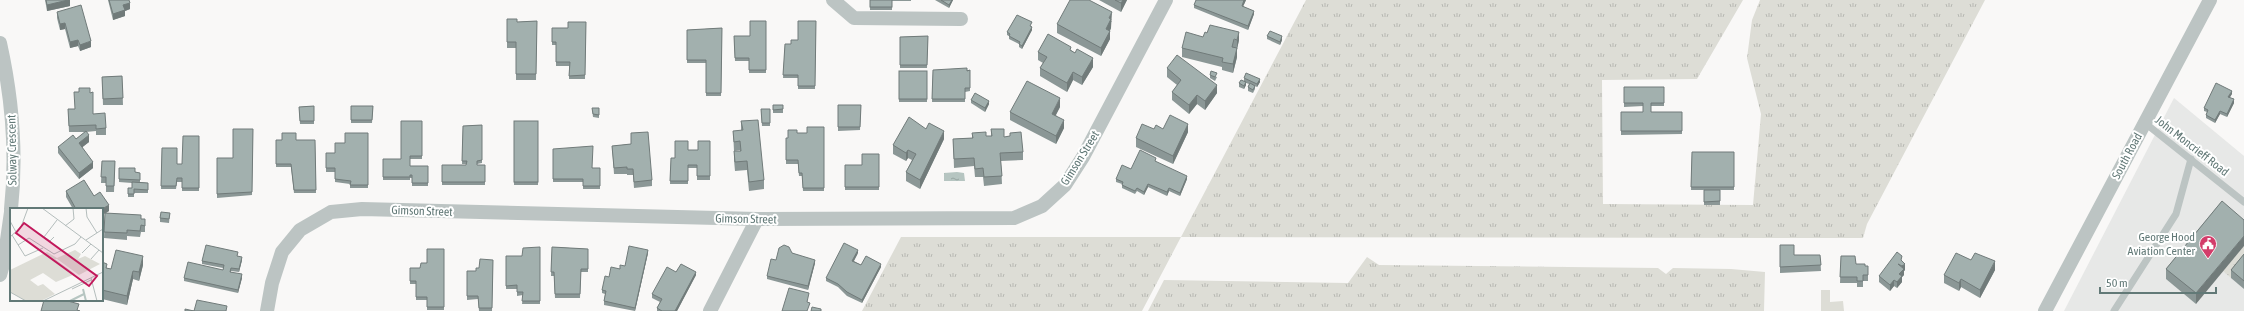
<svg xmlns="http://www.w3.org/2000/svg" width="2244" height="311" font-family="'Asap Condensed',sans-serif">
<defs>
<pattern id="grass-tufts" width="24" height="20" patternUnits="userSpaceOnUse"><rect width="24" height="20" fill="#ddddd6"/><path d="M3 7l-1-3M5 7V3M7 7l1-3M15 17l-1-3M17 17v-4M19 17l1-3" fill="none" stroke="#b7b8b2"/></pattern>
<pattern id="water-ripples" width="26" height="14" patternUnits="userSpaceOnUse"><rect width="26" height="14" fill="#b6c5c1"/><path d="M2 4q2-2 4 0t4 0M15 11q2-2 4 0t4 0" fill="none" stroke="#97a5a2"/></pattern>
</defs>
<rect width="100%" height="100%" fill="#f9f8f7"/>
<path fill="#e7e8e7" d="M 2174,98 L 2244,156 L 2244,311 L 2064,311 Z"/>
<g fill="url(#grass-tufts)">
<path d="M 1306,0 L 1743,0 L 1697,79 L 1602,80 L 1603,204 L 1753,205 L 1761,114 L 1747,58 L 1752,20 L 1760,0 L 1985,0 L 1867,224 L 1863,238 L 1181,237 L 1142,311 L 862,311 L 901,237 L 1181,237 Z"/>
<path d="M 2244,246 L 2244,262 L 2231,278 L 2223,271 Z"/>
<path d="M 1367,257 L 1379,265 L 1658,268 L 1666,274 L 1673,268 L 1731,269 L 1765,272 L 1764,311 L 1148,311 L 1164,280 L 1348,283 Z"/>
</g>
<path fill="#ddddd6" d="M 1821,290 L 1830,290 L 1830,302 L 1843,301 L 1844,311 L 1858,311 L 1821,311 Z"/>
<path fill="url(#water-ripples)" d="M 957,172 L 964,173 L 965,181 L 944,181 L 944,173 Z"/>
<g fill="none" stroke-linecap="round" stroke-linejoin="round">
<g stroke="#bcc4c3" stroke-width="7">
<path d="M 2145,123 L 2244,202"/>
<path d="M 2114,311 L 2176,214 L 2191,159"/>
</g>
<g stroke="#bcc4c3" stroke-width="14">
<path d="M 833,0 L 854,18 L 961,19"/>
<path d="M 0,43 C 12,97 17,153 11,209"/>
<path d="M 0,275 L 4,261 L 11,212"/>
<path d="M 267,311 L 272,283 L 282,252 L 300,230 L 331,212 L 362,209 L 757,219 L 1014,218 L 1042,206 L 1065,185 L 1083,157 L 1166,0"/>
<path d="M 710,311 L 757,219"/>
<path d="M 2045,311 L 2210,0"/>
</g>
</g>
<g fill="#8b9796">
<path d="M 45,0 L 70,0 L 70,6 L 47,11 Z"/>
<path d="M 108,0 L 129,0 L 130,9 L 125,11 L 125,16 L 113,20 Z"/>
<path d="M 870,0 L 911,0 L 911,1 L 892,1 L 892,10 L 870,10 Z"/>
<path d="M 935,0 L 953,0 L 949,8 Z"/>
<path d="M 1099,0 L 1127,0 L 1121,12 Z"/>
<path d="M 1246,0 L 1243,6 L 1254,14 L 1248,30 L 1194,8 L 1194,5 Z"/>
<path d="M 57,12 L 91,47 L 80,51 L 78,46 L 70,48 L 65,29 L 60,30 L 57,18 Z"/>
<path d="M 507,19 L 517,22 L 537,21 L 536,80 L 516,80 L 516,48 L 507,48 Z"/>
<path d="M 766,21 L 766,73 L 749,73 L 749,61 L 735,61 L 734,36 L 750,36 Z"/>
<path d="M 816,21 L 815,89 L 798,89 L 798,78 L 783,78 L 785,44 L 791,44 L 798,40 Z"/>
<path d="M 1111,21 L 1111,28 L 1110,31 L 1110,39 L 1101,56 L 1057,33 L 1057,24 L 1112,21 Z"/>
<path d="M 586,22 L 585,79 L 569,79 L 569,66 L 556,66 L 556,45 L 552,45 L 552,28 L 568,28 Z"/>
<path d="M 1031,26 L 1032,30 L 1022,49 L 1019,47 L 1019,44 L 1009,39 L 1009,36 L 1007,35 L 1007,32 L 1032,26 Z"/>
<path d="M 722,28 L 721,96 L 706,96 L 706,63 L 687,63 L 687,30 Z"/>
<path d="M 928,36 L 927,68 L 900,68 L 900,37 Z"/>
<path d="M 1267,36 L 1282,40 L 1280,45 L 1267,39 Z"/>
<path d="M 1203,37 L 1239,40 L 1237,49 L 1237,57 L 1233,73 L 1222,70 L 1222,67 L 1182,57 L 1182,48 Z"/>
<path d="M 1071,50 L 1093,67 L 1082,85 L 1073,80 L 1067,92 L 1040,76 L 1040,68 L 1043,63 L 1038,60 L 1038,52 Z"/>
<path d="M 1167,68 L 1217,93 L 1205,110 L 1197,104 L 1189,114 L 1172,100 L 1172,92 L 1177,85 L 1167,77 Z"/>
<path d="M 933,70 L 970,70 L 970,91 L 965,92 L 965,102 L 932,102 Z"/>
<rect x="899" y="71" width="28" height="31"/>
<path d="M 1210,75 L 1217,77 L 1215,81 L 1210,78 Z"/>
<path d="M 122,76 L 123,105 L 103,105 L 102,77 Z"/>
<path d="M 1244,78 L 1260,82 L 1257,87 L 1255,86 L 1255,89 L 1253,93 L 1248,91 L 1248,87 L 1249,84 L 1246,83 L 1246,85 L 1244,89 L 1239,87 L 1239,83 L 1244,81 Z"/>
<path d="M 1624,87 L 1664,87 L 1664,106 L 1651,106 L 1651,112 L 1682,112 L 1682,134 L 1621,135 L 1621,112 L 1643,112 L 1643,106 L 1624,107 Z"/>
<path d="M 90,93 L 93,114 L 106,128 L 106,135 L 96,135 L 96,131 L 86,132 L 89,142 L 82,147 L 93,168 L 79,179 L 58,153 L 58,147 L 76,139 L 85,132 L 69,132 L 68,109 L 75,109 Z"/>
<path d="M 2232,94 L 2230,97 L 2234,103 L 2227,117 L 2220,114 L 2215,123 L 2206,118 L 2206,115 L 2207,112 L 2204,111 L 2204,108 Z"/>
<path d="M 971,100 L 989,104 L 985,112 L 971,103 Z"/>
<rect x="773" y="105" width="10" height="8"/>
<path d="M 838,105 L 861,105 L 860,130 L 838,131 Z"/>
<path d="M 314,106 L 314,124 L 300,124 L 299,107 Z"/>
<path d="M 351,106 L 373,106 L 372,123 L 351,123 Z"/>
<path d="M 1060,107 L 1056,115 L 1064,128 L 1056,144 L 1010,120 L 1010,112 Z"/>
<path d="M 592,108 L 599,108 L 599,118 L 593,117 Z"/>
<path d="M 761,109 L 770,109 L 770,126 L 762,126 Z"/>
<path d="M 422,121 L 422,159 L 410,159 L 410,166 L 428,166 L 428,186 L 412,186 L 412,178 L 410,178 L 410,180 L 383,180 L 383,159 L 401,159 Z"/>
<rect x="514" y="121" width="24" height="64"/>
<path d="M 741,121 L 764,180 L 764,189 L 749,191 L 747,170 L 735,171 L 734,160 L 734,151 L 740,151 L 740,150 L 734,151 L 733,131 L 741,131 Z"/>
<path d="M 482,125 L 482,163 L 477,164 L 477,165 L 485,165 L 485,185 L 442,185 L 442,165 L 466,165 L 467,164 L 462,164 L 463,126 Z"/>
<path d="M 824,127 L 824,191 L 803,191 L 802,176 L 799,176 L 798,164 L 786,164 L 786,138 L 788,138 L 797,133 L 807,133 Z"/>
<path d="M 253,129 L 252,195 L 217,198 L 217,158 L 233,158 Z"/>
<path d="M 926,129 L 944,139 L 920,189 L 906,181 L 906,172 L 912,160 L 908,158 L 906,161 L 893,154 L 893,145 Z"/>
<path d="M 991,129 L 1004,137 L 1023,152 L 1023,160 L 1001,161 L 1002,184 L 984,186 L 983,177 L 975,177 L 974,166 L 954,168 L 953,139 L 972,138 L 972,133 L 986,136 L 991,136 Z"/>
<path d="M 1154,129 L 1163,129 L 1188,132 L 1173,164 L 1136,147 L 1136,138 Z"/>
<path d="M 368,133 L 368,188 L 350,188 L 350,184 L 335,182 L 335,172 L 326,172 L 326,153 L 335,153 L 345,143 Z"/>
<path d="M 631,133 L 652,180 L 652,186 L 634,188 L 633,175 L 627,175 L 627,174 L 614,174 L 612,146 L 631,144 Z"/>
<path d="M 199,136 L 199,191 L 182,191 L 182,182 L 177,182 L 176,189 L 161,189 L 162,148 L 177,164 L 182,164 Z"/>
<path d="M 276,140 L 315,140 L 316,193 L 294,193 L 291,167 L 276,167 Z"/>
<path d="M 710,141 L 710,180 L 697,180 L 697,168 L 688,168 L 688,184 L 670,184 L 671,158 L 675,158 L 688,150 L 698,150 Z"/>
<path d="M 553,149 L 593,168 L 600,168 L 600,189 L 583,189 L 583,182 L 553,182 Z"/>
<path d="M 1692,152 L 1734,152 L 1734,190 L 1720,190 L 1720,205 L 1704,205 L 1704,190 L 1719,190 L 1691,190 Z"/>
<path d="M 879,154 L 879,190 L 845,190 L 845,165 L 862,165 Z"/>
<path d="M 102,161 L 115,161 L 114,192 L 106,192 L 106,183 L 101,183 Z"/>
<path d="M 1156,161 L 1156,162 L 1187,179 L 1180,196 L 1169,191 L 1167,196 L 1148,187 L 1144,195 L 1137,191 L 1135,194 L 1122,188 L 1122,184 L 1116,182 L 1116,179 L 1131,169 Z"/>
<path d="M 119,168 L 135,172 L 140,173 L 140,182 L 148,183 L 148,193 L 134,193 L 134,197 L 128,197 L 128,188 L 132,188 L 132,183 L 119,182 Z"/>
<path d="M 66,191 L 94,196 L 109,211 L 106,213 L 141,219 L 145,225 L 145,232 L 141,232 L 140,237 L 127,236 L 127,240 L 104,238 L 105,213 L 102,215 L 102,209 L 73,209 L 66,197 Z"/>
<path d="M 2222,201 L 2196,304 L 2166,279 L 2166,269 Z"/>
<path d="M 170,213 L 169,223 L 160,222 L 160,218 Z"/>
<path d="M 1780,245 L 1794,255 L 1820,255 L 1821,271 L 1780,273 Z"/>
<path d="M 540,247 L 540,304 L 522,304 L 523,295 L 517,296 L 517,289 L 506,289 L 506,256 L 522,256 Z"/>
<path d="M 552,247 L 588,249 L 588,272 L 581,272 L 580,298 L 555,298 L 554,276 L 551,276 Z"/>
<path d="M 444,249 L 444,310 L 427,310 L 427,300 L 416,300 L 416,284 L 410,284 L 410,268 L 420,268 Z"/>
<path d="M 648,253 L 635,311 L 604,305 L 604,301 L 605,294 L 602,293 L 602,290 L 609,277 L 620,269 L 625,266 Z"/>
<path d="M 792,253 L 815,263 L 808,290 L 767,279 L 767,276 L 776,260 Z"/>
<path d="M 858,253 L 854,261 L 861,265 L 881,267 L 862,303 L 847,296 L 838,287 L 826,281 L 826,278 Z"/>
<path d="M 2244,254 L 2244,289 L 2231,278 L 2231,270 Z"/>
<path d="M 238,256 L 242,260 L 239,272 L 231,271 L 231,272 L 242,278 L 238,293 L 184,281 L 184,278 L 223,270 L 223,268 L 202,264 L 202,261 Z"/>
<path d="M 1841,256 L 1856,264 L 1865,266 L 1868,266 L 1868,281 L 1863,281 L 1863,287 L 1857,287 L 1857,283 L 1840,283 Z"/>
<path d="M 493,260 L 492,311 L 479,311 L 478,299 L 467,300 L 467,271 L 476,271 Z"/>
<path d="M 1971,260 L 1995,270 L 1980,298 L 1961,287 L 1959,291 L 1944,283 L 1944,275 Z"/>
<path d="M 102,262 L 107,268 L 111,269 L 143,265 L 139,281 L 133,279 L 127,305 L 102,299 Z"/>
<path d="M 1902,262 L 1905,270 L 1904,271 L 1904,275 L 1902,277 L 1902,282 L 1897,288 L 1894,286 L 1890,291 L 1879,282 L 1879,276 Z"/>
<path d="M 676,272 L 696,275 L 677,311 L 657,311 L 657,308 L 660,302 L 652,298 L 652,294 Z"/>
</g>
<g fill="#717b7a">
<path d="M 68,0 L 70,0 L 70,6 L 47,11 L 47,5 Z"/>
<path d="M 952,0 L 953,0 L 949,8 L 949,5 Z"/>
<path d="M 1123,0 L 1127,0 L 1121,12 L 1121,3 Z"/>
<path d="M 1244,0 L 1246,0 L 1242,9 L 1242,6 Z"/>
<path d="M 130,3 L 130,9 L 125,11 L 125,16 L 113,20 L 113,14 L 123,5 Z"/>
<path d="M 1254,11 L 1254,14 L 1248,30 L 1248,26 Z"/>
<path d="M 1112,12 L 1111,28 L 1107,36 L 1110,31 L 1110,39 L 1101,56 L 1101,48 L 1109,18 Z"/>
<path d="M 65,23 L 65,29 L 60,30 L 60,24 Z"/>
<path d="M 1032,27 L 1032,30 L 1022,49 L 1022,46 Z"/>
<path d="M 1239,32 L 1239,40 L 1237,49 L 1237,40 Z"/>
<path d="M 1282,36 L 1282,40 L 1280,45 L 1280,42 Z"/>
<path d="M 78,40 L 78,46 L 70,48 L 70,42 Z"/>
<path d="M 91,41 L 91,47 L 80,51 L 80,45 Z"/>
<path d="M 1237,48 L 1237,57 L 1233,73 L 1233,64 Z"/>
<path d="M 1093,58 L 1093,67 L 1082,85 L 1082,77 Z"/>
<path d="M 1073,72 L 1073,80 L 1067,92 L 1067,83 Z"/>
<path d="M 1260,79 L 1260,82 L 1257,87 L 1257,84 Z"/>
<path d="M 1246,82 L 1246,85 L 1244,89 L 1244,86 Z"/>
<path d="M 1217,85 L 1217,93 L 1205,110 L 1205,101 Z"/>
<path d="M 2232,91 L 2232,94 L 2228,100 L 2228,97 Z"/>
<path d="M 1197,95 L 1197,104 L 1189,114 L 1189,105 Z"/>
<path d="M 1060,98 L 1060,107 L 1052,122 L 1052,114 Z"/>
<path d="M 2234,99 L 2234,103 L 2227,117 L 2227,114 Z"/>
<path d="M 989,101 L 989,104 L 985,112 L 985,108 Z"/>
<path d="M 2220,111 L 2220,114 L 2215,123 L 2215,120 Z"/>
<path d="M 1064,120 L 1064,128 L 1056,144 L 1056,136 Z"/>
<path d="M 1188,124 L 1188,132 L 1173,164 L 1173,156 Z"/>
<path d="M 944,131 L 944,139 L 920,189 L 920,180 Z"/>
<path d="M 89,135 L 89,142 L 79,150 L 79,143 Z"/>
<path d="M 908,150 L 908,158 L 906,161 L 906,153 Z"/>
<path d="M 93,162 L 93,168 L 79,179 L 79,173 Z"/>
<path d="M 1187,176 L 1187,179 L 1180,196 L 1180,193 Z"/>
<path d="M 1148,184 L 1148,187 L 1144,195 L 1144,192 Z"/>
<path d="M 1169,188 L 1169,191 L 1167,196 L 1167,192 Z"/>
<path d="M 109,205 L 109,211 L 102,215 L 102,209 Z"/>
<path d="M 2244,236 L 2244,246 L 2196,304 L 2196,293 Z"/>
<path d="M 648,250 L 648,253 L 635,311 L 635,308 Z"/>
<path d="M 858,250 L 858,253 L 852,264 L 852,261 Z"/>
<path d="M 143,256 L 143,265 L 139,281 L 139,272 Z"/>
<path d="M 242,257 L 242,260 L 239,272 L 239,269 Z"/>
<path d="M 815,260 L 815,263 L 808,290 L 808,286 Z"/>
<path d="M 1995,261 L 1995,270 L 1980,298 L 1980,290 Z"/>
<path d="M 881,264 L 881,267 L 862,303 L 862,300 Z"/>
<path d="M 1905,264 L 1905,270 L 1904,271 L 1904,275 L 1902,277 L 1902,282 L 1897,288 L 1897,282 L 1899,274 L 1902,270 L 1902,266 Z"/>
<path d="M 133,271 L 133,279 L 127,305 L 127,296 Z"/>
<path d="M 696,272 L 696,275 L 677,311 L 675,311 Z"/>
<path d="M 242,274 L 242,278 L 238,293 L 238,290 Z"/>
<path d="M 1961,279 L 1961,287 L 1959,291 L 1959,283 Z"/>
<path d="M 1894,280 L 1894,286 L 1890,291 L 1890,285 Z"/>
</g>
<g fill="#a2b0ae" stroke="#717b7a">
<path d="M 46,0 L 68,0 L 47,5 Z"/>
<path d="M 109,0 L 129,0 L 130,3 L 123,5 L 125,10 L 113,14 Z"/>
<rect x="870" y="0" width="22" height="7"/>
<path d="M 941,0 L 952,0 L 949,5 Z"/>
<path d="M 1070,0 L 1089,0 L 1112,12 L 1109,18 L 1111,19 L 1106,29 L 1110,31 L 1101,48 L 1057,24 Z"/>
<path d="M 1115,0 L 1123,0 L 1121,3 Z"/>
<path d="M 1196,0 L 1244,0 L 1242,6 L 1254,11 L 1248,26 L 1194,5 Z"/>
<path d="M 81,5 L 91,41 L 80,45 L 78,40 L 70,42 L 65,23 L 60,24 L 57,12 Z"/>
<path d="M 1017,15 L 1032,22 L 1030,26 L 1032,27 L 1022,46 L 1019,44 L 1020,42 L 1009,36 L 1010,34 L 1007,32 Z"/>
<path d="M 507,19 L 517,19 L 517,22 L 537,21 L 536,74 L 516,74 L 516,42 L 507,42 Z"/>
<path d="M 750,21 L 766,21 L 766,70 L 749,70 L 749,58 L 735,58 L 734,36 L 750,36 Z"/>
<path d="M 798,21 L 816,21 L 815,86 L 798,86 L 798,75 L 783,75 L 785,44 L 791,44 L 791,40 L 798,40 Z"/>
<path d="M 568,22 L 586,22 L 585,75 L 569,76 L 570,62 L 556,62 L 556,42 L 552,42 L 552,28 L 568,28 Z"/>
<path d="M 1210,25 L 1239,32 L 1237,40 L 1234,39 L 1232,47 L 1237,48 L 1233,64 L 1222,62 L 1223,58 L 1182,48 L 1186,32 L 1203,37 L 1205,32 L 1207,33 Z"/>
<path d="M 722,28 L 721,93 L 706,93 L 706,60 L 687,60 L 687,30 Z"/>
<path d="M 1270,31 L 1282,36 L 1280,42 L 1267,36 Z"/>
<path d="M 1048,34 L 1071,47 L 1070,50 L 1075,53 L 1077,49 L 1093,58 L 1082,77 L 1073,72 L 1067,83 L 1040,68 L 1047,57 L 1038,52 Z"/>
<path d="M 928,36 L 927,65 L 900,65 L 900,37 Z"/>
<path d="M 1177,55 L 1217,85 L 1205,101 L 1197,95 L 1189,105 L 1172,92 L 1181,80 L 1167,68 Z"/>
<path d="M 967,68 L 967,71 L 970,70 L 970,88 L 965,88 L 965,99 L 932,99 L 933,70 Z"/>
<rect x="899" y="71" width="28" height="28"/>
<path d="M 1211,71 L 1217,73 L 1215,77 L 1210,75 Z"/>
<path d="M 1246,73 L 1260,79 L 1257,84 L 1244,78 Z"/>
<path d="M 122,76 L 123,98 L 103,99 L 102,77 Z"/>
<path d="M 1241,80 L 1246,82 L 1244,86 L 1239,83 Z"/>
<path d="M 1027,81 L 1060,98 L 1052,114 L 1064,120 L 1056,136 L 1010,112 Z"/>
<path d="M 1250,83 L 1255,86 L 1253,90 L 1248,87 Z"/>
<path d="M 2216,83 L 2232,91 L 2228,97 L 2234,99 L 2227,114 L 2220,111 L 2215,120 L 2206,115 L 2208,110 L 2204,108 Z"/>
<path d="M 1624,87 L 1664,87 L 1664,103 L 1651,103 L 1651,112 L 1682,112 L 1682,131 L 1621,131 L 1621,112 L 1643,112 L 1643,103 L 1624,103 Z"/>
<path d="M 79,88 L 90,88 L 90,93 L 93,92 L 93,114 L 105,113 L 106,128 L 96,129 L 96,125 L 69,126 L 68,109 L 75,109 L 74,92 L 79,92 Z"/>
<path d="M 975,93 L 989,101 L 985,108 L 971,100 Z"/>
<path d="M 773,105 L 783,105 L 783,109 L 773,110 Z"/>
<path d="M 838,105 L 861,105 L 860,127 L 838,127 Z"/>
<path d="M 314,106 L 314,121 L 300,121 L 299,107 Z"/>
<path d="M 351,106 L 373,106 L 372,120 L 351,120 Z"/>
<path d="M 592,108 L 599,108 L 599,115 L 593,114 Z"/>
<path d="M 761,109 L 770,109 L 770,123 L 762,123 Z"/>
<path d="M 1170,115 L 1188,124 L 1173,156 L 1136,138 L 1142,124 L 1154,129 L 1156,125 L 1163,129 Z"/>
<path d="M 909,117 L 926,129 L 929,123 L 944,131 L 920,180 L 906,172 L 916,154 L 908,150 L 906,153 L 893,145 Z"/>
<path d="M 758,120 L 764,180 L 749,182 L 747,161 L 735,162 L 734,151 L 741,151 L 740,141 L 734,142 L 733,131 L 743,130 L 741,121 Z"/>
<path d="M 401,121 L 422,121 L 422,156 L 410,156 L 410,166 L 428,166 L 428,183 L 412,183 L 412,175 L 410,175 L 410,177 L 383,177 L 383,159 L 401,159 Z"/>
<rect x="514" y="121" width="24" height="61"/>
<path d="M 482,125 L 482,160 L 477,161 L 477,165 L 485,165 L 485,182 L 442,182 L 442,165 L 466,165 L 467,161 L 462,161 L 463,126 Z"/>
<path d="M 807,127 L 824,127 L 824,188 L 803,188 L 802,173 L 799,173 L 798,160 L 786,160 L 786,138 L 788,138 L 788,130 L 797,130 L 797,133 L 807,133 Z"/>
<path d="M 233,129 L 253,129 L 252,192 L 217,194 L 217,158 L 233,158 Z"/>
<path d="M 991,129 L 1004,129 L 1004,137 L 1010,136 L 1010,133 L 1021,132 L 1023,152 L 1000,153 L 1002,176 L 984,177 L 983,168 L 975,169 L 974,158 L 954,159 L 953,139 L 973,138 L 972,133 L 986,132 L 986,136 L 992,136 Z"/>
<path d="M 86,131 L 89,135 L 79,143 L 93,162 L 79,173 L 58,147 L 73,135 L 76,139 Z"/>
<path d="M 648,132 L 652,180 L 634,182 L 633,169 L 627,169 L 627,167 L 614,168 L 612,146 L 631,144 L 631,133 Z"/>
<path d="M 282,133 L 296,133 L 296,140 L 315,140 L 316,190 L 294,190 L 291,164 L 276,164 L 276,140 L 282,140 Z"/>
<path d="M 345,133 L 368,133 L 368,185 L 350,185 L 351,181 L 335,179 L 335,168 L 326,168 L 326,153 L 335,153 L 335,143 L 345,143 Z"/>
<path d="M 183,136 L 199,136 L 199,188 L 182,188 L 182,178 L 177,178 L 176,186 L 161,186 L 162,148 L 177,148 L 177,164 L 182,164 Z"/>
<path d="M 675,141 L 688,141 L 688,150 L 698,150 L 698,141 L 710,141 L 710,176 L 697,176 L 697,165 L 688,165 L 688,181 L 670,181 L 671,158 L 675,158 Z"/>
<path d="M 593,146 L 592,168 L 600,168 L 600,186 L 583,186 L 583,179 L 553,179 L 553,149 Z"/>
<path d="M 1140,150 L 1156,158 L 1155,161 L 1187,176 L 1180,193 L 1169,188 L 1167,192 L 1148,184 L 1144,192 L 1137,188 L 1135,191 L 1122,185 L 1123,182 L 1116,179 L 1122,165 L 1131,169 Z"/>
<path d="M 1692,152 L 1734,152 L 1734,187 L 1691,187 Z"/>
<path d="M 862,154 L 879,154 L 879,187 L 845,187 L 845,165 L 862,165 Z"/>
<path d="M 102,161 L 115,161 L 114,186 L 106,186 L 106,177 L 101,177 Z"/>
<path d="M 119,168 L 135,168 L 135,172 L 140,173 L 140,180 L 119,179 Z"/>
<path d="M 84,180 L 94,196 L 100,192 L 109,205 L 102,209 L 76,209 L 66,191 Z"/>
<path d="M 132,182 L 148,183 L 148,190 L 134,189 L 134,194 L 128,194 L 128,188 L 132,188 Z"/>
<path d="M 1704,190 L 1720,190 L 1720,201 L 1704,202 Z"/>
<path d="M 2222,201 L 2244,220 L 2244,236 L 2196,293 L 2166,269 Z"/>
<path d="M 161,212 L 170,213 L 169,219 L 160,218 Z"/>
<path d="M 105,213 L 141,215 L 141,219 L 145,219 L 145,226 L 141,225 L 140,231 L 127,230 L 127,233 L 104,232 Z"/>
<path d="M 844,243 L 858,250 L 852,261 L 861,265 L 866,256 L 881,264 L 862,300 L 847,292 L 838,284 L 826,278 Z"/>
<path d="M 206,245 L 238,252 L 237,256 L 242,257 L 239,269 L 231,268 L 230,272 L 242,274 L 238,290 L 184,278 L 188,262 L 223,270 L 224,265 L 202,261 Z"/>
<path d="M 784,245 L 789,247 L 792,253 L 815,260 L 808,286 L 767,276 L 771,259 L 776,260 L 779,248 Z"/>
<path d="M 1780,245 L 1794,245 L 1794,255 L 1820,255 L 1821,265 L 1780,267 Z"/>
<path d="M 629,246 L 648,250 L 635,308 L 604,301 L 606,291 L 602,290 L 605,276 L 609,277 L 611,267 L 620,269 L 620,265 L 625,266 Z"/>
<path d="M 540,247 L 540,301 L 522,301 L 523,292 L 517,292 L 517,285 L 506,286 L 506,256 L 522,256 L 523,248 Z"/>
<path d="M 552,247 L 588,249 L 588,269 L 581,269 L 580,294 L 555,294 L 554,272 L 551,272 Z"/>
<path d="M 427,249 L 444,249 L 444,307 L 427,307 L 427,297 L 416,297 L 416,281 L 410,281 L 410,268 L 420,268 L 421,263 L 427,263 Z"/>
<path d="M 116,250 L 143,256 L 139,272 L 133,271 L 127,296 L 102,290 L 102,262 L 107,264 L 106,268 L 111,269 Z"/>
<path d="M 1897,252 L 1902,256 L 1901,260 L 1905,264 L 1902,266 L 1898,264 L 1904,269 L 1899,274 L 1902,276 L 1897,282 L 1894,280 L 1890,285 L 1879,276 Z"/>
<path d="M 1956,253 L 1971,260 L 1975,253 L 1995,261 L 1980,290 L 1961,279 L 1959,283 L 1944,275 Z"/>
<path d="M 2244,254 L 2244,281 L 2231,270 Z"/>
<path d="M 1841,256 L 1855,256 L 1856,264 L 1865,264 L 1865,266 L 1868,266 L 1868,275 L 1863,275 L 1863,281 L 1857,281 L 1857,277 L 1840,277 Z"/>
<path d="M 480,259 L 493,260 L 492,308 L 479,308 L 478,296 L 467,296 L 467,271 L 476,271 L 476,268 L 479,268 Z"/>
<path d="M 681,264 L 696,272 L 675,311 L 662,311 L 657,308 L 662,299 L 652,294 L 667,267 L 676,272 Z"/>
<path d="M 789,288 L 809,293 L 807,302 L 810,303 L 807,311 L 782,311 Z"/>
<path d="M 44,300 L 64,300 L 79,304 L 77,310 L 80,311 L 41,311 Z"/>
<path d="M 197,300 L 227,306 L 226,311 L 185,311 L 185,309 L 194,311 Z"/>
<path d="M 812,307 L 821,309 L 821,311 L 811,311 Z"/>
</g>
<defs>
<symbol id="civic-pin" viewBox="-11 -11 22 30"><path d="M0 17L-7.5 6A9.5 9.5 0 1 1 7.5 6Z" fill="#d33c6a" stroke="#fff"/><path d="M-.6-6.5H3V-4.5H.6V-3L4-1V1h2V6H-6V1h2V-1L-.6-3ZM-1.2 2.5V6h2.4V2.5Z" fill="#fff"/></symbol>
</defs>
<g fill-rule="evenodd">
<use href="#civic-pin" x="2198" y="234" width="20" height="27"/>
</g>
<g text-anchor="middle" stroke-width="4" stroke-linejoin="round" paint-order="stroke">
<g font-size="12" fill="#627977" stroke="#fff">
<text transform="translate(2192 146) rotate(38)" y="4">John Moncrieff Road</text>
<text transform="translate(12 150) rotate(-91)" y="4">Solway Crescent</text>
<text transform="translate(2127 156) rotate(-62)" y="4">South Road</text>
<text transform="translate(1080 158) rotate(-58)" y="4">Gimson Street</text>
<text transform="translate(422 211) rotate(2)" y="4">Gimson Street</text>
<text transform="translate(746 219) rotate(1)" y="4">Gimson Street</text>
</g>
<g font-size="12" fill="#627977" stroke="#fff" text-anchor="end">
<text x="2195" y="241">George Hood<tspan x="2195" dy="14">Aviation Center</tspan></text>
</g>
</g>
<g transform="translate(10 208)">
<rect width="93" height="93" fill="#f9f8f7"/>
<path d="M 65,42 L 71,46 L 68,51 L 75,48 L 90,56 L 69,67 L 47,51 L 45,51 L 65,66 L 46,74 L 33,65 L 20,72 L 28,78 L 33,76 L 45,86 L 31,93 L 16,93 L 0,84 L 0,62 L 37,44 L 47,50 Z" fill="#ddddd6"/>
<path fill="none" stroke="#b6c5c1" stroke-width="2" d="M 73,81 L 76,93M 60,93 L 74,86"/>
<path fill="none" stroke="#b4bdbc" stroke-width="1" d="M 32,0 L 93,45M 76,0 L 77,9 L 87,25M 0,13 L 6,24M 55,18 L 64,11 L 63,0M 30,26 L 40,33 L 44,29M 2,27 L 15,48 L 33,40M 0,29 L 11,19 L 18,0M 34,29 L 47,12M 76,32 L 93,21M 8,37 L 19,30 L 44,46 L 65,36 L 71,29M 72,45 L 81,36M 81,51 L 89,42M 81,70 L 87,93M 62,81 L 81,72M 0,84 L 16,93M 33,93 L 93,64"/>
<path fill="#c2185b" fill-opacity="0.15" stroke="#c2185b" stroke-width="2" d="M 14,15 L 87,68 L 79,78 L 6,25 Z"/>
<rect width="93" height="93" fill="none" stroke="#627977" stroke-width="2"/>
</g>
<path d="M2100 287v6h116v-6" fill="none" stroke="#627977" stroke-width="2"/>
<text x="2106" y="287" font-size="12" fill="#627977" stroke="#ffffff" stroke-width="3" paint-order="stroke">50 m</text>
</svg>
